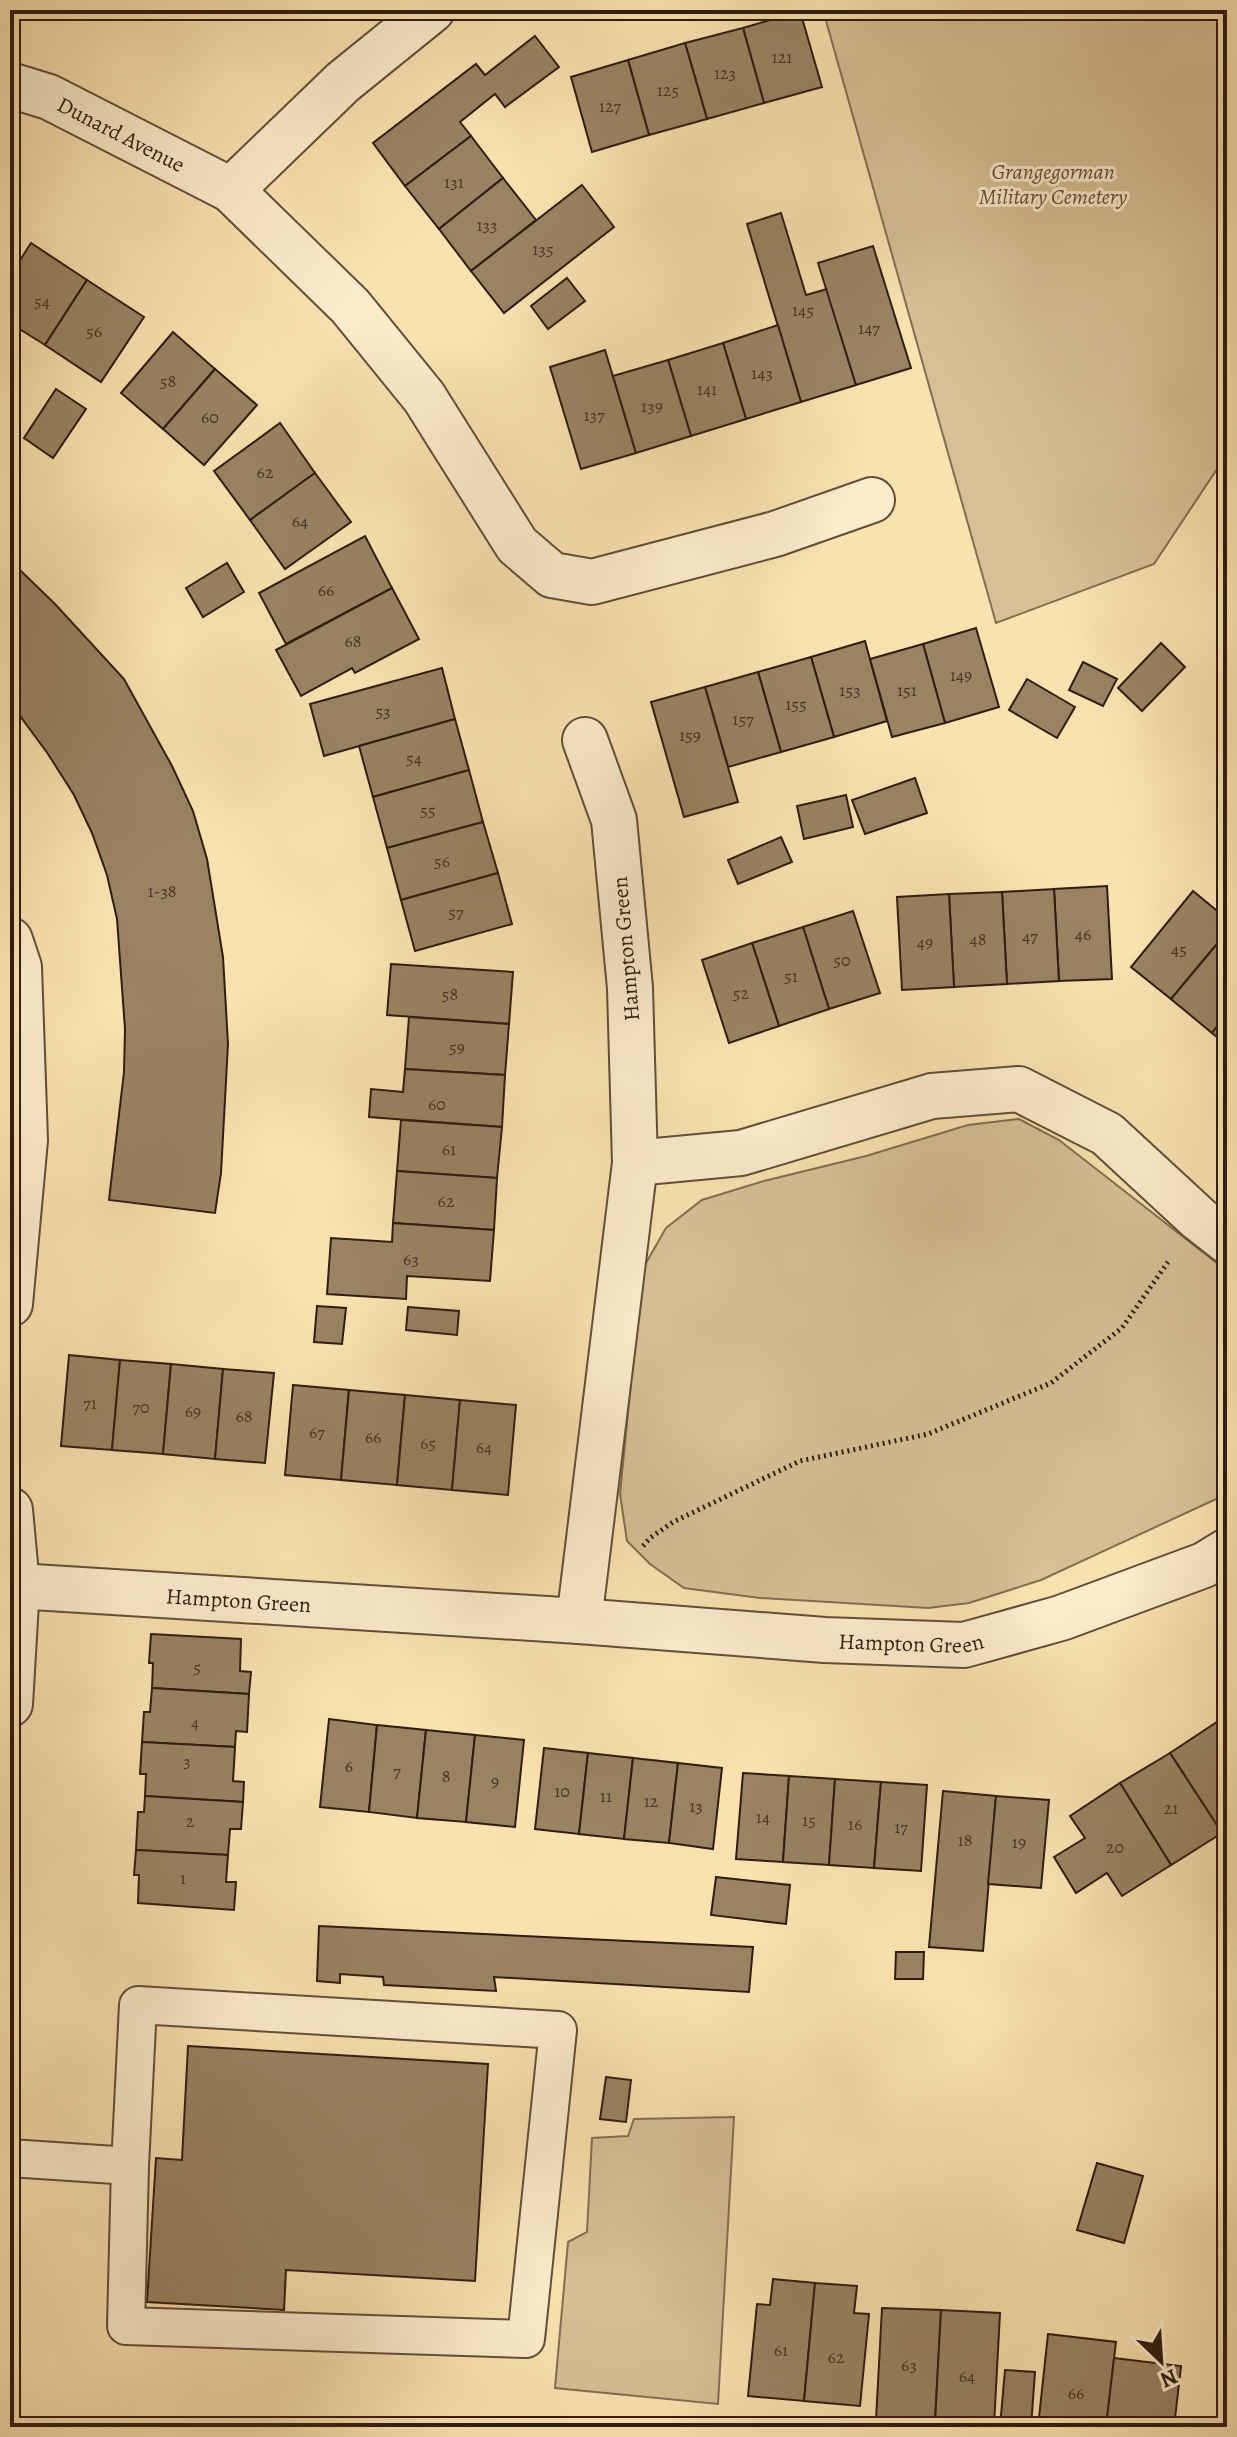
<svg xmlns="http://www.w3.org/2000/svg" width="1237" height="2437" font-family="Alegreya,serif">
<rect width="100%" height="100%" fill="#f9e2b0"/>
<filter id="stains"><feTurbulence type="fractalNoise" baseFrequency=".0025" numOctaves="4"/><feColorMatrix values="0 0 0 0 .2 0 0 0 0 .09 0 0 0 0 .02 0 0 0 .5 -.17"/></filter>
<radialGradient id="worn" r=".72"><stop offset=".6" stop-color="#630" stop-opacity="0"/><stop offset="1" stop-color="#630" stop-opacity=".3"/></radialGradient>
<g fill="#d7c095" stroke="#846e52" stroke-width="2">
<path d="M 823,10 L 1227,10 L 1227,454 L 1154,564 L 996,623 Z"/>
<path d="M 1019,1119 L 1059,1140 L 1227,1271 L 1227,1494 L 1041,1580 L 969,1603 L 928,1608 L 760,1598 L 684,1588 L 650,1564 L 627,1541 L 620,1494 L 642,1270 L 666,1228 L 702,1200 L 764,1181 L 866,1156 L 968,1125 Z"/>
<path d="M 734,2117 L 718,2404 L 555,2388 L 568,2242 L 587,2232 L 592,2138 L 628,2136 L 634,2119 Z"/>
</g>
<g fill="#998363" stroke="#301c10" stroke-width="2">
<path d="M 800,11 L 822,87 L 764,103 L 743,28 Z"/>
<path d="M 743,28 L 764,103 L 707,119 L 685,43 Z"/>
<path d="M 535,36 L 559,67 L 505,107 L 495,94 L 460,122 L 471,136 L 405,186 L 373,143 L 476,64 L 485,75 Z"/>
<path d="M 685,43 L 707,119 L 649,135 L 628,60 Z"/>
<path d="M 628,60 L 649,135 L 592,152 L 571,77 Z"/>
<path d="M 471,136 L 503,178 L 439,229 L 405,186 Z"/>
<path d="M 503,178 L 536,220 L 471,271 L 439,229 Z"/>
<path d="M 582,185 L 614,227 L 504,313 L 471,271 Z"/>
<path d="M 781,213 L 806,295 L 827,289 L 856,385 L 801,402 L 747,224 Z"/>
<path d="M 31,243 L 87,280 L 45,345 L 10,323 L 10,276 Z"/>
<path d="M 873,246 L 911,368 L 856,385 L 818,263 Z"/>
<path d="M 567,278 L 585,301 L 548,329 L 531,306 Z"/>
<path d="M 87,280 L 144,317 L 101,382 L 45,345 Z"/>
<path d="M 778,325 L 801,402 L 746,419 L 723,343 Z"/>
<path d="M 173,332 L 215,369 L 163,429 L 121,393 Z"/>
<path d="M 723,343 L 746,419 L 691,436 L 668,360 Z"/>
<path d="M 605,350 L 636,453 L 581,469 L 550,367 Z"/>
<path d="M 668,360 L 691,436 L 636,453 L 613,376 Z"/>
<path d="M 215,369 L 257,405 L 204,465 L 163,429 Z"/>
<path d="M 56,389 L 86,409 L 53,458 L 24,438 Z"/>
<path d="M 280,423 L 315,473 L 250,520 L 214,471 Z"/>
<path d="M 315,473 L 351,522 L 285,569 L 250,520 Z"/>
<path d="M 365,536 L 392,588 L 286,644 L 259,593 Z"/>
<path d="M 10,563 L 21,571 L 55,604 L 124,679 L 172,766 L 193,811 L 207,859 L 223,957 L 228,1044 L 221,1173 L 215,1213 L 109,1200 L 124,1072 L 125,1029 L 117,919 L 107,875 L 92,833 L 74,795 L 48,754 L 20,716 L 10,706 Z"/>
<path d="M 227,563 L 244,592 L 203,617 L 186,588 Z"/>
<path d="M 392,588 L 419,639 L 355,673 L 352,668 L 301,696 L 276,650 Z"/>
<path d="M 976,628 L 999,707 L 945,723 L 923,644 Z"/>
<path d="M 865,641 L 887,721 L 834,737 L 811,657 Z"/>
<path d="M 1161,643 L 1185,667 L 1142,711 L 1118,688 Z"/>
<path d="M 923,644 L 945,723 L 892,737 L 870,659 Z"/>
<path d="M 811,657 L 834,737 L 781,752 L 758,672 Z"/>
<path d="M 1083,662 L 1117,679 L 1103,706 L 1069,690 Z"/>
<path d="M 442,668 L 455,719 L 324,756 L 310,704 Z"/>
<path d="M 758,672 L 781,752 L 728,767 L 705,687 Z"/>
<path d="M 1027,679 L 1075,707 L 1057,738 L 1009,710 Z"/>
<path d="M 705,687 L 738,802 L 684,817 L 651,702 Z"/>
<path d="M 455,719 L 469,770 L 373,797 L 359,746 Z"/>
<path d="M 469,770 L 483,822 L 387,848 L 373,797 Z"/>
<path d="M 915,778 L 927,813 L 865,834 L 852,800 Z"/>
<path d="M 846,795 L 853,827 L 804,839 L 797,806 Z"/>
<path d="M 483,822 L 498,873 L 401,900 L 387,848 Z"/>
<path d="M 781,837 L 792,862 L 738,884 L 728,860 Z"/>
<path d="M 498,873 L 512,924 L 415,951 L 401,900 Z"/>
<path d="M 1107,886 L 1112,979 L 1059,981 L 1054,889 Z"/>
<path d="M 1054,889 L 1059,981 L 1007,984 L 1002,892 Z"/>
<path d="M 1193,891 L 1227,919 L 1227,932 L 1171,999 L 1131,967 Z"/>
<path d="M 1002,892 L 1007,984 L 954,987 L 949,894 Z"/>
<path d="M 949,894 L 954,987 L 902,990 L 897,897 Z"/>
<path d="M 853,911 L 880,993 L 829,1009 L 803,927 Z"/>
<path d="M 803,927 L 829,1009 L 779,1026 L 752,943 Z"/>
<path d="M 1227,932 L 1227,1014 L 1212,1033 L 1171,999 Z"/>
<path d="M 752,943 L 779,1026 L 729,1043 L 702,960 Z"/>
<path d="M 391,964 L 513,972 L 509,1024 L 387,1015 Z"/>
<path d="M 1227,1014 L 1227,1045 L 1212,1033 Z"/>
<path d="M 409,1017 L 509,1024 L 505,1075 L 405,1069 Z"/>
<path d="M 405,1069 L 505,1075 L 502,1127 L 369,1117 L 371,1089 L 403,1092 Z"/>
<path d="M 401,1120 L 502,1127 L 497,1178 L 397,1171 Z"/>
<path d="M 397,1171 L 497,1178 L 494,1230 L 393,1223 Z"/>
<path d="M 393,1223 L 494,1230 L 490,1281 L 407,1276 L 406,1299 L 327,1294 L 331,1238 L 392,1242 Z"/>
<path d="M 317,1306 L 346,1308 L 342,1344 L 314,1342 Z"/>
<path d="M 408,1307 L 459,1311 L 457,1335 L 406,1330 Z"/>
<path d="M 69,1355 L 120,1360 L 112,1450 L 61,1446 Z"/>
<path d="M 120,1360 L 171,1364 L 163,1454 L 112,1450 Z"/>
<path d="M 171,1364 L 223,1369 L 215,1459 L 163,1454 Z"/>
<path d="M 223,1369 L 274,1373 L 265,1463 L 215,1459 Z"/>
<path d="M 293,1385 L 349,1390 L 341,1480 L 285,1475 Z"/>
<path d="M 349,1390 L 405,1395 L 397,1485 L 341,1480 Z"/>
<path d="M 405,1395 L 460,1400 L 452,1490 L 397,1485 Z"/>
<path d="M 460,1400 L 516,1405 L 508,1495 L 452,1490 Z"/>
<path d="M 151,1634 L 241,1639 L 240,1671 L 251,1672 L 249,1694 L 152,1688 L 153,1663 L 149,1663 Z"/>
<path d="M 152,1688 L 249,1694 L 247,1732 L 236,1731 L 235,1747 L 142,1742 L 144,1712 L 150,1712 Z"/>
<path d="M 329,1719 L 377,1725 L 369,1812 L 320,1807 Z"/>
<path d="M 1220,1720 L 1227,1732 L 1227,1830 L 1222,1833 L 1170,1753 Z"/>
<path d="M 377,1725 L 426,1730 L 417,1818 L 369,1812 Z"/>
<path d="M 426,1730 L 475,1735 L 466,1822 L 417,1818 Z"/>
<path d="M 475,1735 L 524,1740 L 515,1827 L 466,1822 Z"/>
<path d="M 142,1742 L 235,1747 L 233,1781 L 244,1782 L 243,1802 L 145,1796 L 146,1774 L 140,1774 Z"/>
<path d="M 544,1748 L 588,1753 L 579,1834 L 535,1829 Z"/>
<path d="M 588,1753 L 633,1758 L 624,1839 L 579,1834 Z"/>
<path d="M 1170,1753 L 1222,1833 L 1171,1865 L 1120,1783 Z"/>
<path d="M 633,1758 L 678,1763 L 669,1843 L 624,1839 Z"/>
<path d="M 678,1763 L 722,1768 L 713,1849 L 669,1843 Z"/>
<path d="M 743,1773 L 789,1776 L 783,1862 L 736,1859 Z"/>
<path d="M 789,1776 L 835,1779 L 829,1865 L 783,1862 Z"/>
<path d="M 835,1779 L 881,1782 L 874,1868 L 829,1865 Z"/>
<path d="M 881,1782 L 927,1785 L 921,1871 L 874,1868 Z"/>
<path d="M 1120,1783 L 1171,1865 L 1122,1896 L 1107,1873 L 1076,1893 L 1054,1857 L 1085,1838 L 1070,1816 Z"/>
<path d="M 943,1791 L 996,1796 L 983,1951 L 929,1947 Z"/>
<path d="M 145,1796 L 243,1802 L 241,1829 L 230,1829 L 228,1855 L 136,1850 L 138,1812 L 144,1812 Z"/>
<path d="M 996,1796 L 1049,1800 L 1041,1888 L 988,1884 Z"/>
<path d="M 136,1850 L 228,1855 L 226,1882 L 236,1882 L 234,1910 L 138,1903 L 139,1875 L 134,1875 Z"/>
<path d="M 716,1877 L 790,1885 L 786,1924 L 711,1915 Z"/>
<path d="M 319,1926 L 753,1947 L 749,1992 L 494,1977 L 496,1991 L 384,1985 L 383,1977 L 340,1974 L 340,1983 L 317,1981 Z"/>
<path d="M 896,1952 L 924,1952 L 923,1979 L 895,1979 Z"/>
<path d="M 188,2046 L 488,2064 L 475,2281 L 286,2270 L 284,2310 L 147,2302 L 156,2158 L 182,2160 Z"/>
<path d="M 606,2077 L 631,2080 L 626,2122 L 600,2119 Z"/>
<path d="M 1097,2163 L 1143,2176 L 1124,2243 L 1077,2230 Z"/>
<path d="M 773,2279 L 815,2283 L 804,2401 L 748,2396 L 757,2304 L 770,2305 Z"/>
<path d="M 815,2283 L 857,2286 L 854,2313 L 869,2314 L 860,2406 L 804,2401 Z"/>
<path d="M 882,2308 L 941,2310 L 935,2422 L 876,2420 Z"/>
<path d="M 941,2310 L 1000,2313 L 994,2425 L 935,2422 Z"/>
<path d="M 1048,2334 L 1116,2342 L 1106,2427 L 1038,2427 Z"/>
<path d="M 1114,2358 L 1181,2366 L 1174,2427 L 1106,2427 Z"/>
<path d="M 1227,2360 L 1227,2427 L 1223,2427 Z"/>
<path d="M 1005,2370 L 1035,2372 L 1031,2427 L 1000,2427 Z"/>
</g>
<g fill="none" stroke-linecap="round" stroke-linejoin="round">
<defs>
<path id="service" d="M 10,2158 L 130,2166 L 138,2005 L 558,2030 L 526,2339 L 126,2326 L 130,2166"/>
<g id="minor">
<path id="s1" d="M 10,85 L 49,97 L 231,190 L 350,306 L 424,397 L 517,545 L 552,575 L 592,582 L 775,534 L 872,500"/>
<path d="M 231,190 L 343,82 L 432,10"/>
<path d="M 10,940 L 19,967 L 25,1140 L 10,1304"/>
<path d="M 635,1163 L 741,1153 L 932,1096 L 1019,1089 L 1107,1134 L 1199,1219 L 1227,1241"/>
<path d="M 10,1510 L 17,1586 L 10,1704"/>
<path id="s2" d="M 17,1586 L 579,1621 L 825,1640 L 964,1645 L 1061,1618 L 1204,1565 L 1227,1551"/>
<path d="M 579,1621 L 635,1163 L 630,988 L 614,820 L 585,740"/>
</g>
</defs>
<use href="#service" stroke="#624e38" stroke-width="40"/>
<use href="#minor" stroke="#624e38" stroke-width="48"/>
<path stroke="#301c10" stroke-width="5" stroke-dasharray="2 4" stroke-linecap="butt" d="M 643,1546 L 650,1538 L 673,1522 L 800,1461 L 928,1434 L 1051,1383 L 1122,1328 L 1168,1262"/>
<use href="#service" stroke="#fbeccc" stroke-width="36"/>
<use href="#minor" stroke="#fbeccc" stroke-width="44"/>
</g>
<g text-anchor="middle" stroke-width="6" stroke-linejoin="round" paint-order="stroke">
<g font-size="18" fill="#4a3625">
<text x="782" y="63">121</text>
<text x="725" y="79">123</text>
<text x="668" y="96">125</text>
<text x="610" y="112">127</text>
<text x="454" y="188">131</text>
<text x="487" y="231">133</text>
<text x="543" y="255">135</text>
<text x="42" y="307">54</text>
<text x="803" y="316">145</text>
<text x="869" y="334">147</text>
<text x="94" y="337">56</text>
<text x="762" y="379">143</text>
<text x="168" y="387">58</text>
<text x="707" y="395">141</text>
<text x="652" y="412">139</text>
<text x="594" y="421">137</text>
<text x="210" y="423">60</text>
<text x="265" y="478">62</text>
<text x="300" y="527">64</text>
<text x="326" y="596">66</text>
<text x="353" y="647">68</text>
<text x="961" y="681">149</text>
<text x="850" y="696">153</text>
<text x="907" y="696">151</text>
<text x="796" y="710">155</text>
<text x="383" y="717">53</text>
<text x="743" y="725">157</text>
<text x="690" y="741">159</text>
<text x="414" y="764">54</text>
<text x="428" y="816">55</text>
<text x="442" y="867">56</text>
<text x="162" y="897">1-38</text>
<text x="456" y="918">57</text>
<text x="1083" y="940">46</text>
<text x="1030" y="942">47</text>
<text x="978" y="945">48</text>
<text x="925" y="948">49</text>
<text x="1179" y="955">45</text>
<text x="842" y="966">50</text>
<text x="791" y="982">51</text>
<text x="741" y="999">52</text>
<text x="450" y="1000">58</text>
<text x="457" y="1053">59</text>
<text x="437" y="1110">60</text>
<text x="449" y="1155">61</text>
<text x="446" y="1207">62</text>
<text x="411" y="1265">63</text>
<text x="90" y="1409">71</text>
<text x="141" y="1413">70</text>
<text x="193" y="1417">69</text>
<text x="244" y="1422">68</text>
<text x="317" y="1438">67</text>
<text x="373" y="1443">66</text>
<text x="428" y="1449">65</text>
<text x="484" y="1453">64</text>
<text x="197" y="1673">5</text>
<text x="195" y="1728">4</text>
<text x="187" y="1767">3</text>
<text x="349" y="1772">6</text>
<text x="397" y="1777">7</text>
<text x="446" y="1782">8</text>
<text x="495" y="1787">9</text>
<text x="562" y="1797">10</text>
<text x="606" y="1802">11</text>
<text x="651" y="1807">12</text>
<text x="696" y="1812">13</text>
<text x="1171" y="1814">21</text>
<text x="763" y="1823">14</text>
<text x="809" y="1826">15</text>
<text x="190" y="1827">2</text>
<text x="855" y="1830">16</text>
<text x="901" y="1833">17</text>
<text x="965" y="1846">18</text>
<text x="1019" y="1848">19</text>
<text x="1115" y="1853">20</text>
<text x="183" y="1884">1</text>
<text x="781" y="2356">61</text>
<text x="836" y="2363">62</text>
<text x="909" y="2371">63</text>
<text x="967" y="2382">64</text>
<text x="1076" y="2399">66</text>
</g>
<g font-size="22" fill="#301c10" stroke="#fbeccc">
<text dy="8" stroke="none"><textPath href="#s1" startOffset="122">Dunard Avenue</textPath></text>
<text transform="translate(625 949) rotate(-95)" y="8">Hampton Green</text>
<text dy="8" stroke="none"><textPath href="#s2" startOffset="222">Hampton Green</textPath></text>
<text dy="8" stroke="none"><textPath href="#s2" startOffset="896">Hampton Green</textPath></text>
</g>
<g font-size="22" font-style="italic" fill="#624d38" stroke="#fbeccc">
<text x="1053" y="179">Grangegorman<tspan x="1053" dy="25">Military Cemetery</tspan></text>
</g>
</g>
<rect width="1237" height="2437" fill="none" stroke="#f9e2b0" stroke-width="40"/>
<rect x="12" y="12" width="1213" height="2413" fill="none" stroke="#301c10" stroke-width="4"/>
<rect x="20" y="20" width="1197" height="2397" fill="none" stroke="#301c10" stroke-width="2"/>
<g transform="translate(1161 2361) rotate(155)" stroke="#fbeccc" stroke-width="6" paint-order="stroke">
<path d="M0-6L14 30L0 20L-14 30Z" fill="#301c10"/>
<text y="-12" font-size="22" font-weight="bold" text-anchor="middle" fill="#301c10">N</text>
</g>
<rect width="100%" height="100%" filter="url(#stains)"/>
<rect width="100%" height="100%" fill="url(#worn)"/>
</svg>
